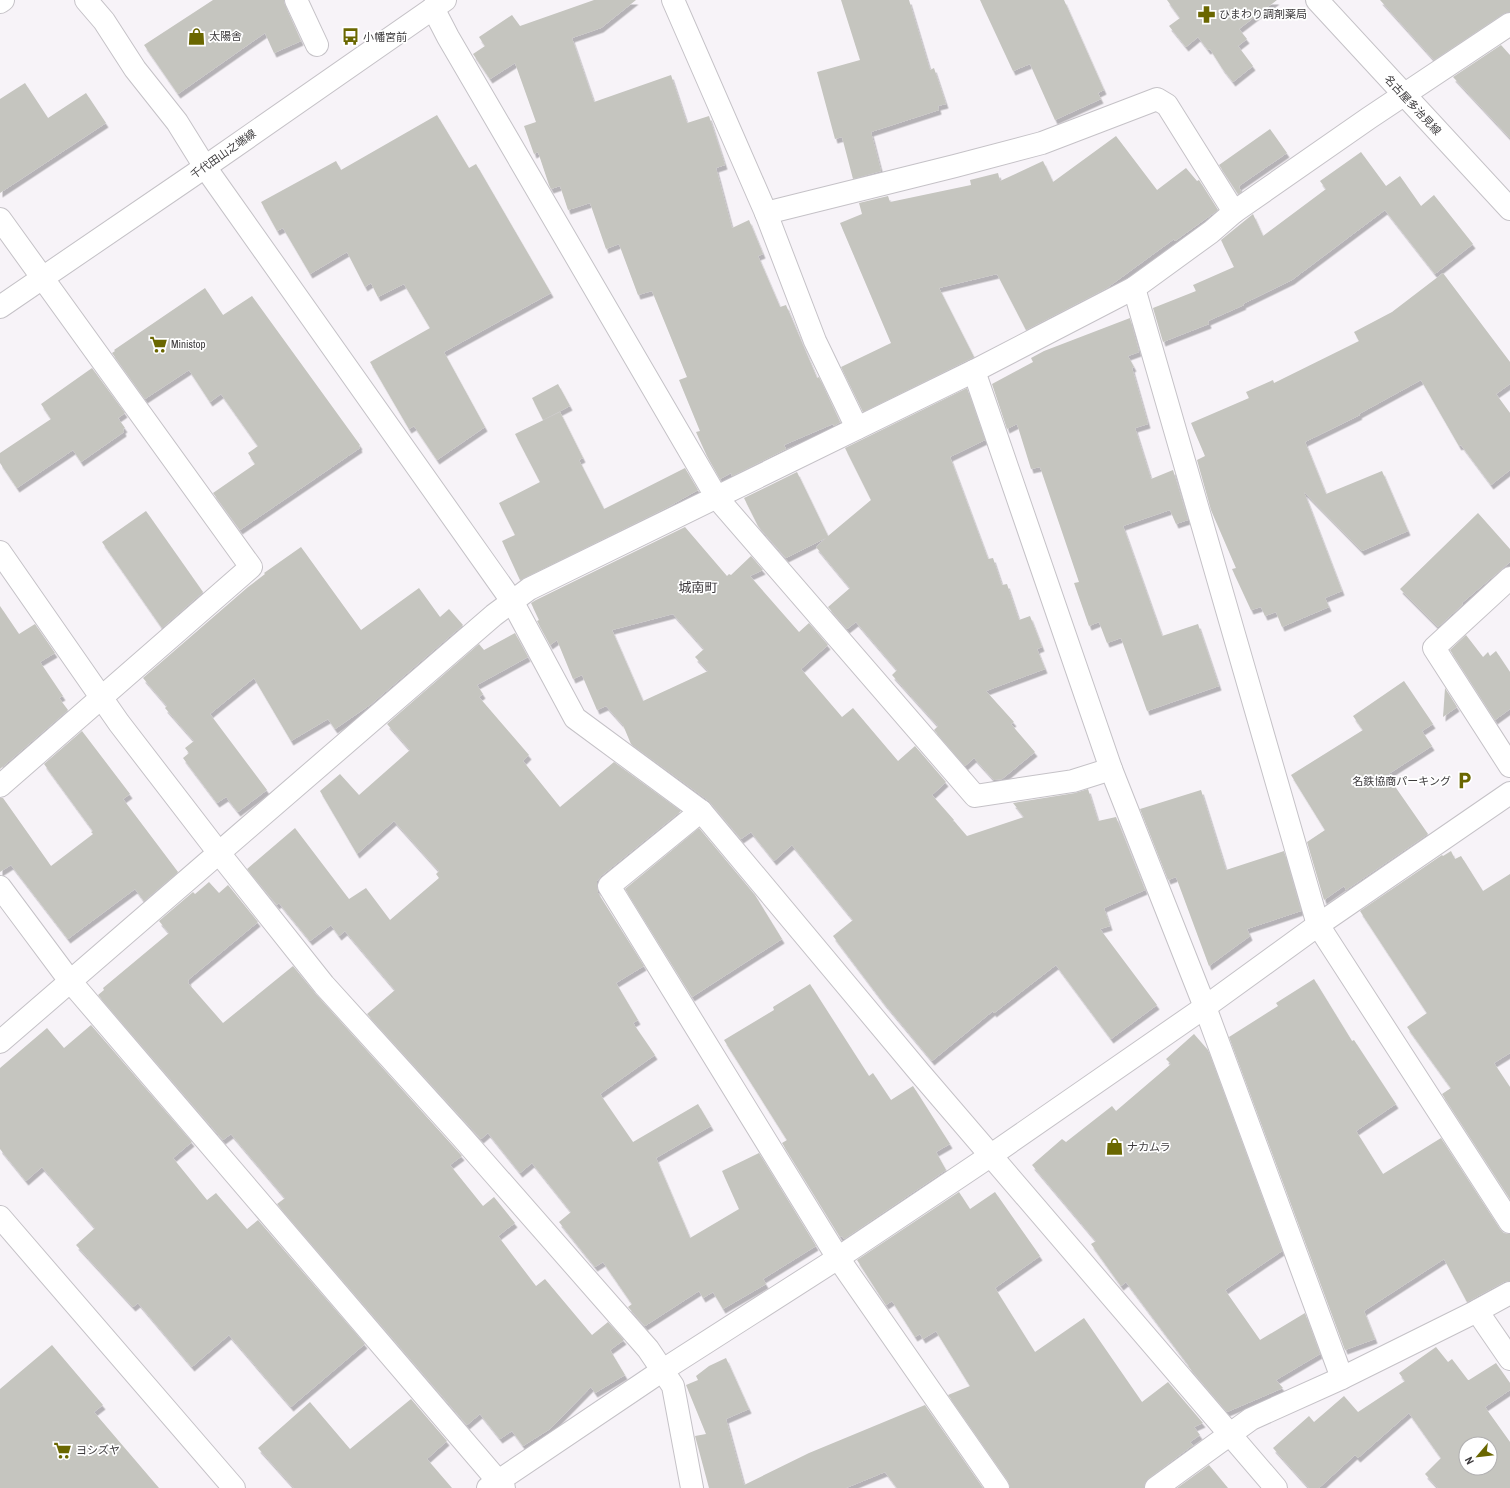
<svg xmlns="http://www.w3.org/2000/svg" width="1510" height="1488" font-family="'Archivo Narrow','Noto Sans JP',sans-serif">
<defs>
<filter id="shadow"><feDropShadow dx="2.5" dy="4.5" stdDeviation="0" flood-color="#0004"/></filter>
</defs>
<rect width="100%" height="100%" fill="#f7f3f8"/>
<g fill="#c5c5bf" fill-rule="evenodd" filter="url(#shadow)">
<path d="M 213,0 L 284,0 L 285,5 L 301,41 L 274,53 L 265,33 L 178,94 L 144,45 Z"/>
<path d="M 594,0 L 636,0 L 601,28 L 572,38 L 594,102 L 671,75 L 687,123 L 709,116 L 725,165 L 716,168 L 732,228 L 749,220 L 763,254 L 758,256 L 780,307 L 786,305 L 817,378 L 819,377 L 840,422 L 834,426 L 833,424 L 784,445 L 786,449 L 732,476 L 731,473 L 720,479 L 707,456 L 696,432 L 700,431 L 679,380 L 687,377 L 652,291 L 638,295 L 619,244 L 606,249 L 590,203 L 568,210 L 560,186 L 551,189 L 549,185 L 538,152 L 534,154 L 524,126 L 536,122 L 515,63 L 490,79 L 473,54 L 485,46 L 479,37 L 512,15 L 520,26 Z"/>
<path d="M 841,0 L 909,0 L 930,70 L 934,68 L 946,104 L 938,106 L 939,110 L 871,132 L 881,171 L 853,179 L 842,137 L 835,139 L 817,72 L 860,60 Z"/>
<path d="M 980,0 L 1064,0 L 1104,90 L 1098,93 L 1101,99 L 1055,120 L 1030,64 L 1013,71 Z"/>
<path d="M 1167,0 L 1277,0 L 1239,29 L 1247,39 L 1238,46 L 1253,66 L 1233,82 L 1222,68 L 1210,49 L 1208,50 L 1198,37 L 1186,47 L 1169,26 L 1180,18 Z"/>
<path d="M 1380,0 L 1510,0 L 1510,12 L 1503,14 L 1434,60 Z"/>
<path d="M 1501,45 L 1510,55 L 1510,138 L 1453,77 Z"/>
<path d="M 25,83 L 48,118 L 86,93 L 106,123 L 0,193 L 0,99 Z"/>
<path d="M 437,115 L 469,168 L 476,164 L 551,293 L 444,352 L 485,427 L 437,460 L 414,426 L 409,429 L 370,362 L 430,328 L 404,284 L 378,297 L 371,283 L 365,287 L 347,252 L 310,274 L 283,228 L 277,231 L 261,202 L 336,161 L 341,170 Z"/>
<path d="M 1270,129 L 1287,153 L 1239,186 L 1241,192 L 1238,194 L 1219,165 Z"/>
<path d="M 1116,136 L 1157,190 L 1186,168 L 1197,181 L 1199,180 L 1218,210 L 1175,241 L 1174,239 L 1107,288 L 1026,330 L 997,274 L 939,288 L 974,357 L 863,412 L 841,367 L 891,343 L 840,223 L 862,214 L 859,203 L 888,196 L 890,202 L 971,185 L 970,180 L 998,173 L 1000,181 L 1043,161 L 1053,182 Z"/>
<path d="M 1361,152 L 1386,186 L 1400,176 L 1421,206 L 1434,195 L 1473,244 L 1435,274 L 1385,210 L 1292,280 L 1243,304 L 1244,305 L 1208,321 L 1209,324 L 1163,342 L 1153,308 L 1196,291 L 1193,285 L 1234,267 L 1221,240 L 1253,214 L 1263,236 L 1326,189 L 1320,181 Z"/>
<path d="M 1443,273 L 1510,362 L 1510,384 L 1496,394 L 1510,413 L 1510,470 L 1491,485 L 1461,445 L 1459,446 L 1421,380 L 1359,414 L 1360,415 L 1305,442 L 1326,494 L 1382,471 L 1408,531 L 1362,551 L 1304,492 L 1342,591 L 1325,598 L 1329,607 L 1282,627 L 1276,612 L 1265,616 L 1261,607 L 1251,610 L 1232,569 L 1236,568 L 1211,510 L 1197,460 L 1205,456 L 1191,423 L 1249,398 L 1246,392 L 1273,380 L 1274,383 L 1359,341 L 1354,332 L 1392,312 Z"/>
<path d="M 205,288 L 223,315 L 252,296 L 360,445 L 359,446 L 360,448 L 240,530 L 213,493 L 255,464 L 248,453 L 258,446 L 221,394 L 210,402 L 189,370 L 145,399 L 112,353 L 115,351 L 114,350 Z"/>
<path d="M 1130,318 L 1139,352 L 1128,356 L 1134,367 L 1132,368 L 1148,424 L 1135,428 L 1151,479 L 1173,470 L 1188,520 L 1176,524 L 1170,510 L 1123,526 L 1162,636 L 1198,624 L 1219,686 L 1147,711 L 1121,638 L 1107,643 L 1099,622 L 1089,626 L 1074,583 L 1079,582 L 1040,467 L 1031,469 L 1017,424 L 1007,429 L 992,384 L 1033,362 L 1031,358 L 1044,351 Z"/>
<path d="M 92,368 L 125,413 L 118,418 L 125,428 L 123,429 L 124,432 L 81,462 L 73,450 L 17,488 L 0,463 L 0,453 L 51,419 L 41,404 Z"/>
<path d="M 558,384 L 570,406 L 543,420 L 532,398 Z"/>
<path d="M 967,388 L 985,440 L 950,457 L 988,559 L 993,558 L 1002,585 L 1007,584 L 1019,620 L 1030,616 L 1042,647 L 1037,649 L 1045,669 L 986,691 L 1014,722 L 1011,724 L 1035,752 L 1002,779 L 994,780 L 974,758 L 965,766 L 934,730 L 938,726 L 892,675 L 897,670 L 856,622 L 847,629 L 828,607 L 850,588 L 816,547 L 826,538 L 786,558 L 758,526 L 744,498 L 797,472 L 828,536 L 871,500 L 845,448 Z"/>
<path d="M 560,412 L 583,458 L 579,460 L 604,509 L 685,468 L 698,490 L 668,507 L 520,580 L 502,541 L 515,535 L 499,503 L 540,482 L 515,434 Z"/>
<path d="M 146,511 L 203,592 L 162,628 L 102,542 Z"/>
<path d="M 1478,513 L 1510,549 L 1510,562 L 1462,603 L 1463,604 L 1438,627 L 1400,589 Z"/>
<path d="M 685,527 L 727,576 L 729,574 L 731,575 L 751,556 L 763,570 L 750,576 L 799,632 L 809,623 L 828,645 L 801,669 L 842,717 L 853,708 L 898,761 L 915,746 L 946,782 L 932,795 L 954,820 L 952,822 L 954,821 L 967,836 L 1024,817 L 1013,803 L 1075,793 L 1088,789 L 1098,821 L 1116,817 L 1145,890 L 1104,908 L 1110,926 L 1100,929 L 1157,1005 L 1111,1039 L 1056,965 L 994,1013 L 993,1011 L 932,1061 L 883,1002 L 833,936 L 853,920 L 792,845 L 774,861 L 751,832 L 741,839 L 709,801 L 631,744 L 623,725 L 606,706 L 597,710 L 582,675 L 573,679 L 557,640 L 550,645 L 537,621 L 539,620 L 531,603 L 536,600 ZM 673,614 L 704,649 L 695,657 L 708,671 L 643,701 L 612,630 Z"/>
<path d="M 301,547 L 361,630 L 419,588 L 440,617 L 449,609 L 463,625 L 370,705 L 335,729 L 328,719 L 291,741 L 254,678 L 210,714 L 267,790 L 238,812 L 226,797 L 217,803 L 183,758 L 189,753 L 185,748 L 194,741 L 165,708 L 167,706 L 143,678 L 248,587 L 265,574 L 264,573 Z"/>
<path d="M 0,606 L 19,634 L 35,624 L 55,653 L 40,662 L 63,696 L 59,698 L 68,710 L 0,769 Z"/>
<path d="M 515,633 L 528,657 L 477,685 L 483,694 L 479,697 L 529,755 L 523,761 L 560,807 L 614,762 L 681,811 L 601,876 L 597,881 L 597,887 L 598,893 L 644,966 L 616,983 L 638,1020 L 633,1023 L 655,1055 L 600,1094 L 633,1142 L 698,1104 L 711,1126 L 656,1158 L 690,1238 L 739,1209 L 722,1171 L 759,1153 L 816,1246 L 763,1279 L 766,1284 L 723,1309 L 713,1292 L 703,1298 L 699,1291 L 645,1326 L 628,1307 L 632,1304 L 603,1262 L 595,1267 L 559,1222 L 571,1212 L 532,1163 L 520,1173 L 488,1133 L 481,1139 L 367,1014 L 395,990 L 345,931 L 339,936 L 331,925 L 310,941 L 279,903 L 277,905 L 247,869 L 295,828 L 349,899 L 366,888 L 390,920 L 439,878 L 436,874 L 439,871 L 394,821 L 357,854 L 320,791 L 340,774 L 359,795 L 410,750 L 387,724 L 479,644 L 484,650 Z"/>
<path d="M 1466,635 L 1483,657 L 1488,652 L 1490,656 L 1496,651 L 1510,672 L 1510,709 L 1495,720 L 1450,650 Z"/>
<path d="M 1404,681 L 1433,724 L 1422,731 L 1432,746 L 1387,775 L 1428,834 L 1346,890 L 1344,886 L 1324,900 L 1307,842 L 1325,830 L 1291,775 L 1363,730 L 1353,716 Z"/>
<path d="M 1445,688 L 1457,707 L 1443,717 Z"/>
<path d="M 82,731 L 130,794 L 123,799 L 178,872 L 144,901 L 135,889 L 68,939 L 11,865 L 0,872 L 0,798 L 3,798 L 51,866 L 93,834 L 91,832 L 93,831 L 44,764 Z"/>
<path d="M 1201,790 L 1226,870 L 1284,851 L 1301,911 L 1247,929 L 1250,936 L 1209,966 L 1176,877 L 1168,880 L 1140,809 Z"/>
<path d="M 699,828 L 755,895 L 782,939 L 692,997 L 625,889 Z"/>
<path d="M 1451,851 L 1455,859 L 1461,856 L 1483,891 L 1510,874 L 1510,1053 L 1494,1063 L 1510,1087 L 1510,1199 L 1442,1094 L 1451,1088 L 1407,1027 L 1427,1013 L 1360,911 L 1442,855 L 1443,856 Z"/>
<path d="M 209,882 L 219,893 L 228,885 L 258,922 L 188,980 L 189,982 L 188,983 L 223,1023 L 293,966 L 315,993 L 462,1156 L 450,1165 L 483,1206 L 494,1197 L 515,1223 L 498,1236 L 536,1286 L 545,1279 L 592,1335 L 608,1322 L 624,1340 L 610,1350 L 625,1375 L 595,1393 L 591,1387 L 550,1429 L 523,1446 L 512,1431 L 500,1439 L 480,1414 L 467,1425 L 277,1204 L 285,1198 L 231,1134 L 223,1140 L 98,995 L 104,990 L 103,988 L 169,933 L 159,921 L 193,892 L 195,894 Z"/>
<path d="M 1314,979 L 1352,1041 L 1354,1040 L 1396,1104 L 1356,1131 L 1383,1174 L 1441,1138 L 1500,1229 L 1504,1233 L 1510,1234 L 1510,1281 L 1504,1282 L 1467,1302 L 1444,1259 L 1364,1311 L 1375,1339 L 1345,1350 L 1229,1037 L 1278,1006 L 1276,1003 Z"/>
<path d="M 810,984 L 869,1076 L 873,1073 L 891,1100 L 913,1086 L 950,1144 L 936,1152 L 946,1170 L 844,1239 L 842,1236 L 840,1237 L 782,1143 L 787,1140 L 724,1040 L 774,1010 L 773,1007 Z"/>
<path d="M 91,1025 L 192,1142 L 173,1158 L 207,1200 L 216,1193 L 247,1229 L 258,1220 L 365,1344 L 291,1407 L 229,1335 L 192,1367 L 138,1303 L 133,1307 L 76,1245 L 95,1228 L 42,1167 L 26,1181 L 0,1149 L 0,1068 L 47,1028 L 64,1048 Z"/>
<path d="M 1194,1034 L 1208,1050 L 1282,1251 L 1225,1290 L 1260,1340 L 1305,1313 L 1320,1354 L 1276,1380 L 1283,1388 L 1227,1412 L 1188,1366 L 1189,1366 L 1126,1282 L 1121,1286 L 1091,1244 L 1096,1241 L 1032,1165 L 1062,1139 L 1066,1142 L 1112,1106 L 1116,1111 L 1171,1064 L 1166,1059 Z"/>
<path d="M 959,1192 L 970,1209 L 995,1192 L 1040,1256 L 995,1288 L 1035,1352 L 1084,1318 L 1142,1402 L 1168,1382 L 1203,1423 L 1194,1427 L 1200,1435 L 1190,1442 L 1193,1445 L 1149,1478 L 1145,1483 L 1144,1488 L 1010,1488 L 1008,1481 L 948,1395 L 970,1386 L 936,1331 L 923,1339 L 920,1334 L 915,1337 L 892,1301 L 886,1305 L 857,1260 Z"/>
<path d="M 52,1345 L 103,1405 L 94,1412 L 159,1488 L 0,1488 L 0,1389 Z"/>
<path d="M 1436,1347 L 1448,1362 L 1452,1359 L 1468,1380 L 1469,1380 L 1496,1363 L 1510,1383 L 1510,1390 L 1485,1407 L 1510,1442 L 1510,1488 L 1438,1488 L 1425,1474 L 1441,1458 L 1409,1413 L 1358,1458 L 1355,1455 L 1319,1488 L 1309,1488 L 1273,1448 L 1309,1416 L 1314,1422 L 1344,1396 L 1358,1412 L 1405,1381 L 1399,1373 ZM 1466,1444 L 1490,1444 L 1490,1468 L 1466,1468 Z"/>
<path d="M 726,1358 L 749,1409 L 726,1419 L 744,1485 L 809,1453 L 925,1405 L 983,1488 L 897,1488 L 885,1472 L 846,1488 L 709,1488 L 695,1436 L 706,1434 L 686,1385 L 698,1380 L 696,1376 L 709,1366 Z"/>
<path d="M 411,1399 L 447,1441 L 427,1459 L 452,1488 L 294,1488 L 258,1448 L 310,1402 L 350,1449 Z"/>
<path d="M 1209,1465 L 1228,1488 L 1177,1488 Z"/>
</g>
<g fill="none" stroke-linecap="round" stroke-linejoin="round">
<defs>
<g id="minor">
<path d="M 86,0 L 104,21 L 135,69 L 177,122 L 205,167 L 512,601 L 575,718 L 701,811 L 920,1073 L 1276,1488"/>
<path d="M 296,0 L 317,45"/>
<path d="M 673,0 L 766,213 L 815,341 L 857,428"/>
<path d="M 0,2 L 3,0"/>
<path d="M 433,8 L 448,37 L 717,498 L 975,796 L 1073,781 L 1111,769"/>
<path d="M 766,213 L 955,166 L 1042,143 L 1157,99 L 1167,105 L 1234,212"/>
<path d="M 0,219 L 251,567 L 0,786"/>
<path d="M 1134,288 L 1318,925 L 1510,1222"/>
<path d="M 974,371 L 1111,769 L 1205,1007 L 1342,1378"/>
<path d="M 0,552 L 119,723 L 219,853 L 324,985 L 461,1136 L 648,1349 L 673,1386 L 692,1488"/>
<path d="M 1510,578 L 1434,648 L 1510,766"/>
<path d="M 701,811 L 609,886 L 838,1258 L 998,1488"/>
<path d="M 0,887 L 70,981 L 504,1488"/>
<path d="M 0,1042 L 494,615 L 529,589 L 974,371 L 1134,288 L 1211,232 L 1234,212 L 1369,118 L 1510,24"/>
<path d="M 1477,1311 L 1510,1359"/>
<path d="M 488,1488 L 663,1370 L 838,1258 L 990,1156 L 1205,1007 L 1318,925 L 1510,793"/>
<path d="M 1156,1488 L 1251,1419 L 1342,1378 L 1477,1311 L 1510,1293"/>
</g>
<g id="tertiary">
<path d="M 0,307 L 205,167 L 445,0"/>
<path d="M 0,1217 L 234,1488"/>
</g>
<path id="primary" d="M 1317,0 L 1510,209"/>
</defs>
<use href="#minor" stroke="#c5c2c7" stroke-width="24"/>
<use href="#tertiary" stroke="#c5c2c7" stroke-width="24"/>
<use href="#primary" stroke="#c5c2c7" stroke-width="24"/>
<use href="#minor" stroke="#fff" stroke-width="22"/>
<use href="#tertiary" stroke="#fff" stroke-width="22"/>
<use href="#primary" stroke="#fff" stroke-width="22"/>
</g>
<defs>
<symbol id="pharmacy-bare" viewBox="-9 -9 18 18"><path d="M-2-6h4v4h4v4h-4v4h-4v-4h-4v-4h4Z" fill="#6a6700" stroke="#fff" stroke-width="2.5" paint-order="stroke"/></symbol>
<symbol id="shop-bare" viewBox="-9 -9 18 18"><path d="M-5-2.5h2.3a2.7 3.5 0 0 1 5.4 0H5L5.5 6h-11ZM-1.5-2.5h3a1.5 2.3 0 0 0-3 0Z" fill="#6a6700" stroke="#fff" stroke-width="2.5" paint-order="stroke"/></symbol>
<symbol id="bus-bare" viewBox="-9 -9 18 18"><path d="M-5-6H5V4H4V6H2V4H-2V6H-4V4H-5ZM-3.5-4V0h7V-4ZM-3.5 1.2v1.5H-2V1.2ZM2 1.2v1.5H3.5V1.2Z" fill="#6a6700" stroke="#fff" stroke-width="2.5" paint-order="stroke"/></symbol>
<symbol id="supermarket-bare" viewBox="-9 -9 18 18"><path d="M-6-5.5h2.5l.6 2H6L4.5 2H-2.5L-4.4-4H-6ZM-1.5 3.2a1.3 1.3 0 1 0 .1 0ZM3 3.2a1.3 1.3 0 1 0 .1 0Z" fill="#6a6700" stroke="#fff" stroke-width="2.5" paint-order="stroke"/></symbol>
<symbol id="parking-bare" viewBox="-9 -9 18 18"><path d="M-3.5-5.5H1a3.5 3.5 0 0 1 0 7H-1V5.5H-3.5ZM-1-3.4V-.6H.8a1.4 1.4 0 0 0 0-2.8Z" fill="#6a6700" stroke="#fff" stroke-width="2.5" paint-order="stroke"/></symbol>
</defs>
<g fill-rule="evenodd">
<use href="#pharmacy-bare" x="1194" y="2" width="25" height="25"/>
<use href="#shop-bare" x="184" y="24" width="25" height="25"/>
<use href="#bus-bare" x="338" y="24" width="25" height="25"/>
<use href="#supermarket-bare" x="146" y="332" width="25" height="25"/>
<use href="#parking-bare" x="1452" y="768" width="25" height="25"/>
<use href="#shop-bare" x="1102" y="1134" width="25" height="25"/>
<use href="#supermarket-bare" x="50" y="1438" width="25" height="25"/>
</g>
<g text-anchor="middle" stroke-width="3.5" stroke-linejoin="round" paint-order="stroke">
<g font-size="11" fill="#3c3a3c" stroke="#fff" text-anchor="start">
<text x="1219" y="18">ひまわり調剤薬局</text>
<text x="209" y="40">太陽舎</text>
<text x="363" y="41">小幡宮前</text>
<text x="171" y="348">Ministop</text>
<text x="1451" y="785" text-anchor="end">名鉄協商パーキング</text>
<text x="1127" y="1151">ナカムラ</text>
<text x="76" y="1454">ヨシズヤ</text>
</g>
<g font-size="11" fill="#3c3a3c" stroke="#fff">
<text transform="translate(1413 105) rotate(47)" y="4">名古屋多治見線</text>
<text transform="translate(223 154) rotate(-35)" y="4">千代田山之端線</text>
</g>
<g font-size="13" fill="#383539" stroke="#fff">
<text x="698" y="592">城南町</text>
</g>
</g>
<g transform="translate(1478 1456) rotate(242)"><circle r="19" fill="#ffffff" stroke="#b1b0b1"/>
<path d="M0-3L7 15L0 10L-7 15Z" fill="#6a6700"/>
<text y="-6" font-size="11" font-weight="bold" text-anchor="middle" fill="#3c3a3c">N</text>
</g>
</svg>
